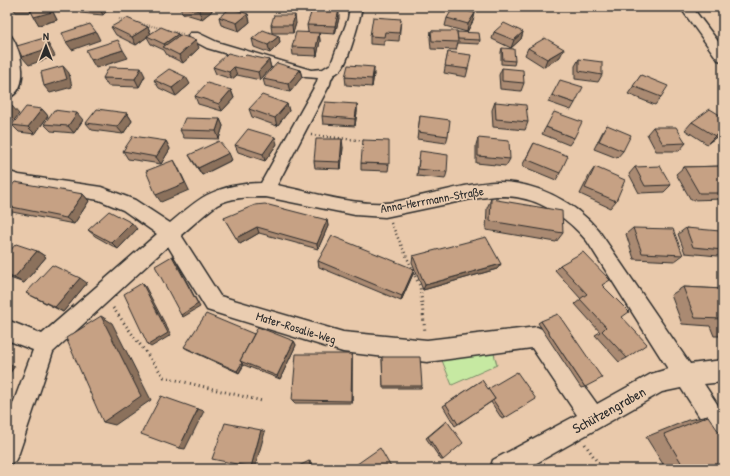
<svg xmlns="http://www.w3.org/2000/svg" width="730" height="476" font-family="'Patrick Hand',sans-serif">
<rect width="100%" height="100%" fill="#e9c9ab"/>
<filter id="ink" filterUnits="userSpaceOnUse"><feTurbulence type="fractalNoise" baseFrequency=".025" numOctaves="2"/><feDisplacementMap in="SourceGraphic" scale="8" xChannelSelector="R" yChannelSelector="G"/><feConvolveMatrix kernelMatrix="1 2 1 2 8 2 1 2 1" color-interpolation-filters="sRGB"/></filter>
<g filter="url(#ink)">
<path fill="#c6e9a2" stroke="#788a66" d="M 493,350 L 497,365 L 452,385 L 441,358 Z"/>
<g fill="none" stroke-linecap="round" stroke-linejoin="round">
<defs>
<g id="minor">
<path d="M 350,7 L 362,7 C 360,19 349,58 343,67 C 337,76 333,70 330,84 L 277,185 C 310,192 352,205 385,203 C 399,202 415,197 429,194 C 451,189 473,183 495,182 C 534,181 574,201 599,231 L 690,364 L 723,360 L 723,382 L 704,384 L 723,413 L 723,445 L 715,441 L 681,388 L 662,392 L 526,469 L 490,469 L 493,460 L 577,415 L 532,348 L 427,362 L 343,352 L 207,310 L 168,246 L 53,352 L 19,453 L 15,461 L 7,465 L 7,420 L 33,350 L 7,340 L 7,320 L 42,334 L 157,234 L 123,210 L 99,200 L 19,187 L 7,183 L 7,171 L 19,175 L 101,187 L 135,200 L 170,223 C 181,214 194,202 207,195 C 223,187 243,183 261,183 L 316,84 L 318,78 L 306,77 L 207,48 L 190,39 L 188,36 L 190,33 L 198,33 L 217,42 L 311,70 L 323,69 L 331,64 L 348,19 ZM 496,196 C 504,196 513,196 521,198 C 547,203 570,221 587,241 L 668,369 L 651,374 L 597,404 L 544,330 L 537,327 L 427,340 L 343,332 L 220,296 L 181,235 C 193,225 204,214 217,205 C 231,197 251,197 266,197 L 355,215 L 385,217 L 471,199 Z"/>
<path d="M 680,7 L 692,7 L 723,48 L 723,61 L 718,60 Z"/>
<path d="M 7,35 L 11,36 C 22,51 31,91 7,98 L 7,82 L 9,73 L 7,56 Z"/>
</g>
</defs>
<use href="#minor" stroke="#2b2b2b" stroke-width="3"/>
<g stroke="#2b2b2b" stroke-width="2" stroke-dasharray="0.5 2" stroke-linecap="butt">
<path d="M 119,19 L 126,20"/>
<path d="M 137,23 L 161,28"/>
<path d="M 170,31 L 183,34"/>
</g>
<g stroke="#2b2b2b" stroke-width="2.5" stroke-dasharray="1 3" stroke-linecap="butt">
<path d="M 311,135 L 366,141"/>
<path d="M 391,223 L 416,277"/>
</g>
<g stroke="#2b2b2b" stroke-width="3" stroke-dasharray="1 3.5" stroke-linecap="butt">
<path d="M 415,276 L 420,286 L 425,332"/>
<path d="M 113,308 L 164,377 L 262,401"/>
<path d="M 585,444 L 602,469"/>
</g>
<use href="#minor" fill="#eacdb1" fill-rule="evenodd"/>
</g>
<g fill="#aa8a72" stroke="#2b2b2b">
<path d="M 14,7 L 52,10 L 57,20 L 39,25 L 31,11 L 30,12 L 16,12 L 13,8 Z"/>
<path d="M 76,7 L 111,7 L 103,15 L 80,13 Z"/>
<path d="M 158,7 L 172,7 L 171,9 Z"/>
<path d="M 180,7 L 211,7 L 212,11 L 202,19 L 182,13 Z"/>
<path d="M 475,13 L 473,21 L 467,32 L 445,26 L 447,18 Z"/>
<path d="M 248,14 L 250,22 L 239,31 L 221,25 L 219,17 Z"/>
<path d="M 339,18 L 335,34 L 319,33 L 320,41 L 317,56 L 293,55 L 292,47 L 308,32 L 307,25 Z"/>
<path d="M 401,19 L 399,41 L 384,40 L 384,45 L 370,44 L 370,36 Z"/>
<path d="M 296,23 L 293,33 L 272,33 L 271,25 Z"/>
<path d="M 111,27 L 148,27 L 151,34 L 178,34 L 179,35 L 199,48 L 183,63 L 167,55 L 164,50 L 151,44 L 147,37 L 136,45 L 116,35 Z"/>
<path d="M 431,31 L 457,32 L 480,40 L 479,44 L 458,43 L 456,50 L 431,49 L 430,38 Z"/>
<path d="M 494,32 L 523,32 L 521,39 L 511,48 L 492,39 Z"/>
<path d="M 279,36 L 280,43 L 270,53 L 254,47 L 252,39 Z"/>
<path d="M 502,48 L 515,61 L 514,65 L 501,64 L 501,52 Z"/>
<path d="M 528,48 L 560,57 L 544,67 L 525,55 Z"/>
<path d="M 448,52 L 468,69 L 466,77 L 444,73 Z"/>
<path d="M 244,57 L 269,60 L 271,68 L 260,80 L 237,75 L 232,79 L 216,74 L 213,67 Z"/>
<path d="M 579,59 L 602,75 L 598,82 L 575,79 L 575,66 Z"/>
<path d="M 502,68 L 524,83 L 521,91 L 500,89 L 499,75 Z"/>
<path d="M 300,70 L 302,77 L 290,92 L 265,86 L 263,79 Z"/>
<path d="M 374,74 L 372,87 L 346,85 L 345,77 Z"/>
<path d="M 641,75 L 661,97 L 655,105 L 628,94 Z"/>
<path d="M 145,76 L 139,87 L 108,86 L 103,78 Z"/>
<path d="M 154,80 L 190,84 L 176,96 L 159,88 Z"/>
<path d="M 231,90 L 234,98 L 222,111 L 198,104 L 195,96 Z"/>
<path d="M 552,95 L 575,103 L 571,110 L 548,102 Z"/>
<path d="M 495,102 L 528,122 L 525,130 L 493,127 L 492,110 Z"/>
<path d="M 287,104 L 289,111 L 277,126 L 252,117 L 249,109 Z"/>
<path d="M 357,104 L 357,112 L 355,126 L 323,124 L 322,116 Z"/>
<path d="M 42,109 L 48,116 L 35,134 L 19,132 L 12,125 Z"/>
<path d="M 127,113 L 132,121 L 123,134 L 92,130 L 86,123 Z"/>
<path d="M 420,116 L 448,136 L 446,143 L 417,139 Z"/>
<path d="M 723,117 L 723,132 L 707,144 L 685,130 L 692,122 Z"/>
<path d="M 220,119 L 223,126 L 219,139 L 184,138 L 180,130 Z"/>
<path d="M 83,120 L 74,133 L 51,131 L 44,124 Z"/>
<path d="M 607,125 L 623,151 L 617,158 L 594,149 L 602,133 Z"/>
<path d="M 546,127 L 574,138 L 569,145 L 542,134 Z"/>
<path d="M 653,127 L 686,143 L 679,151 L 656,151 L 647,134 Z"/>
<path d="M 478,138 L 510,159 L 506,166 L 476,163 L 476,145 Z"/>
<path d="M 166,141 L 170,149 L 161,164 L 128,159 L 123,151 Z"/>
<path d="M 534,143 L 560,173 L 556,180 L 522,166 Z"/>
<path d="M 277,144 L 265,161 L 238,152 L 235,145 Z"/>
<path d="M 343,147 L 341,169 L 315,168 L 314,161 Z"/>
<path d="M 189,155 L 232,160 L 202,175 L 193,162 Z"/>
<path d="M 419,158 L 447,172 L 445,179 L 417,176 Z"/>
<path d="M 361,163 L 389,164 L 388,171 L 361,170 Z"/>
<path d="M 723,166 L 723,199 L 691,200 L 676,174 L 684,167 Z"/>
<path d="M 595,167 L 616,201 L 610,208 L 580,194 L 590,174 Z"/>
<path d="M 635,167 L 671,185 L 664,192 L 639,193 L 629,174 Z"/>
<path d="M 7,191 L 83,194 L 89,201 L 74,224 L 7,211 Z"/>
<path d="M 491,199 L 563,233 L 556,242 L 486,230 L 487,208 Z"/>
<path d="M 224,218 L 327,220 L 328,226 L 318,249 L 259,233 L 240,244 Z"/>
<path d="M 633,228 L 683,255 L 675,261 L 634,259 L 626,234 Z"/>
<path d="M 686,228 L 723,239 L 723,253 L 718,256 L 685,253 L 678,234 Z"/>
<path d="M 137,229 L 118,249 L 95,236 L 88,230 Z"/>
<path d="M 7,246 L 12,249 L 37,251 L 46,257 L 24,283 L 7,277 Z"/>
<path d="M 413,256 L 501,264 L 497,269 L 423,290 L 412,262 Z"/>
<path d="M 318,261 L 414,269 L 413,274 L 401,301 L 319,267 Z"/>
<path d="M 560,265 L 603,286 L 622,317 L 627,358 L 619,362 L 595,335 L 600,332 L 575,304 L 581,299 L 555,270 Z"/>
<path d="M 87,283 L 63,312 L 26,293 Z"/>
<path d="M 683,287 L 723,289 L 723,336 L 714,336 L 710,326 L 682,324 L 671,295 Z"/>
<path d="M 541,321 L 585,387 L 581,388 L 538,323 Z"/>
<path d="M 254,334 L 294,341 L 296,345 L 280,379 L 244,365 L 239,373 L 187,349 L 184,347 Z"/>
<path d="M 352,354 L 352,403 L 295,403 L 292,400 Z"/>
<path d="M 382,357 L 422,386 L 421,388 L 383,388 Z"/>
<path d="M 482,380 L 505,418 L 502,419 L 491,402 L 455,426 L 443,406 Z"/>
<path d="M 708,416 L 723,469 L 666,469 L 646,437 L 688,420 Z"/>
<path d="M 445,422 L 443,460 L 441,460 L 426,438 Z"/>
</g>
<g fill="#8b715c" stroke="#2b2b2b">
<path d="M 49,7 L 50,7 L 52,10 L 57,20 L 39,25 L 34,17 Z"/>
<path d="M 100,7 L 111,7 L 103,15 L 99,8 Z"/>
<path d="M 205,7 L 211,7 L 212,11 L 202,19 L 199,11 Z"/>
<path d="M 339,10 L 339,18 L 335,34 L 335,26 Z"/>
<path d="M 475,13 L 473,21 L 467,32 L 468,24 Z"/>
<path d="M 248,14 L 250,22 L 239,31 L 237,23 Z"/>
<path d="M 295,15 L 296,23 L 293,33 L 292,25 Z"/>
<path d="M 148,27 L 151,35 L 147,36 L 147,37 L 136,45 L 132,37 Z"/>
<path d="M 96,32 L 100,40 L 72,50 L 66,42 Z"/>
<path d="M 523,32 L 521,39 L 511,48 L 514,40 Z"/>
<path d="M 319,33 L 320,41 L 317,56 L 316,48 Z"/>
<path d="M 178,34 L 182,41 L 167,49 L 164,44 Z"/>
<path d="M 279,36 L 280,43 L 270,53 L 268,45 Z"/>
<path d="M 44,38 L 49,45 L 55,56 L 29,65 L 22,57 Z"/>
<path d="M 196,40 L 199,48 L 183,63 L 179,55 Z"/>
<path d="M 564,49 L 560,57 L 544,67 L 547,59 Z"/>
<path d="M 123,50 L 128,58 L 96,68 L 91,60 Z"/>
<path d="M 269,60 L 271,68 L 260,80 L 258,72 Z"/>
<path d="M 63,66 L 69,73 L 72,87 L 50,93 L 44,86 Z"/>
<path d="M 234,67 L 237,75 L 232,79 L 229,72 Z"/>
<path d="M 374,67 L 374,74 L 372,87 L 372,79 Z"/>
<path d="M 141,68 L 145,76 L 139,87 L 135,79 Z"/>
<path d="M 300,70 L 302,77 L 290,92 L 288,84 Z"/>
<path d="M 186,77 L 190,84 L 176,96 L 172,88 Z"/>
<path d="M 231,90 L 234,98 L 222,111 L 219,104 Z"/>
<path d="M 287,104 L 289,111 L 277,126 L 275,118 Z"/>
<path d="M 357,104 L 357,112 L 355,126 L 355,119 Z"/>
<path d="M 12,106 L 19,114 L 7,129 L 7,112 Z"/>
<path d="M 42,109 L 48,116 L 35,134 L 28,127 Z"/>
<path d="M 77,113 L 83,120 L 74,133 L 68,126 Z"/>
<path d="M 127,113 L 132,121 L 123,134 L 117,127 Z"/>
<path d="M 220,119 L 223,126 L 219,139 L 216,131 Z"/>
<path d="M 723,130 L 723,132 L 707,144 L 715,136 Z"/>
<path d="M 275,137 L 277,144 L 265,161 L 263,154 Z"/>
<path d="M 342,139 L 343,147 L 341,169 L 340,162 Z"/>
<path d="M 166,141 L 170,149 L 161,164 L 156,157 Z"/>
<path d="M 229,153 L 232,160 L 202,175 L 198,168 Z"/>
<path d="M 174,160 L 178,167 L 189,190 L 161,202 L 156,195 Z"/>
<path d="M 83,194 L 89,201 L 74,224 L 66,218 Z"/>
<path d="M 327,220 L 328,226 L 318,249 L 317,244 Z"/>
<path d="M 132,223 L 137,229 L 118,249 L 112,243 Z"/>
<path d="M 257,227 L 259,233 L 240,244 L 236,238 Z"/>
<path d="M 7,246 L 13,250 L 7,257 Z"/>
<path d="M 37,251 L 46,257 L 24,283 L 14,278 Z"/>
<path d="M 172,256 L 175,259 L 200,307 L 183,317 L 181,315 Z"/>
<path d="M 501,264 L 497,269 L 423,290 L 425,285 Z"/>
<path d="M 414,269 L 413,274 L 401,301 L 402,296 Z"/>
<path d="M 80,278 L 87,283 L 63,312 L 55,307 Z"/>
<path d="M 142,283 L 145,286 L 171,335 L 151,347 L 148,345 Z"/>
<path d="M 101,316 L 112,323 L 151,400 L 115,425 L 103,422 Z"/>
<path d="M 294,341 L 296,345 L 280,379 L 277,376 Z"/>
<path d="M 352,354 L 352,403 L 351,401 Z"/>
<path d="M 7,363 L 15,366 L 7,377 Z"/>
<path d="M 242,363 L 243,365 L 239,373 L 237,371 Z"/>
<path d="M 198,409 L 204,411 L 185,449 L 179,448 Z"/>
<path d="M 261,430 L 265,432 L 255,467 L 251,467 Z"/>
<path d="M 309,461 L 311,462 L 314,469 L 311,469 Z"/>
</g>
<g fill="#c6a184" stroke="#2b2b2b">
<path d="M 14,7 L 28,7 L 28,8 L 13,8 Z"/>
<path d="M 29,7 L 49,7 L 52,12 L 34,17 Z"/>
<path d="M 185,7 L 205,7 L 199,11 Z"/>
<path d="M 231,8 L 248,14 L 237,23 L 219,17 Z"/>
<path d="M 453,8 L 475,13 L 468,24 L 447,18 Z"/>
<path d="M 312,10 L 339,10 L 335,26 L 307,25 Z"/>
<path d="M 274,15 L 295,15 L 292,25 L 271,25 Z"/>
<path d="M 373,17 L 401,19 L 399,33 L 385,32 L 384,37 L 370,36 Z"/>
<path d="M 127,18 L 148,27 L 132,37 L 111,27 Z"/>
<path d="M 504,23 L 523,32 L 514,40 L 494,32 Z"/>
<path d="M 90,24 L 96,32 L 66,42 L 62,33 Z"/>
<path d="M 161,27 L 178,34 L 164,44 L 147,36 Z"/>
<path d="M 263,30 L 279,36 L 268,45 L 252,39 Z"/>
<path d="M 431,31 L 457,31 L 458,42 L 432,41 Z"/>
<path d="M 296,32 L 319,33 L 316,48 L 292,47 Z"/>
<path d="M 457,32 L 479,33 L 480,40 L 458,39 Z"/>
<path d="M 180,35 L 196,40 L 179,55 L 163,47 Z"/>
<path d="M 44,38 L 49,48 L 22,57 L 17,46 Z"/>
<path d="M 545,38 L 564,49 L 547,59 L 528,48 Z"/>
<path d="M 118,40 L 123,50 L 91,60 L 86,50 Z"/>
<path d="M 502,48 L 514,49 L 515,61 L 503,60 Z"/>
<path d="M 448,52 L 471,55 L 468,69 L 445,66 Z"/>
<path d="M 228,53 L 244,57 L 246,55 L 269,60 L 258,72 L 234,67 L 229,72 L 213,67 Z"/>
<path d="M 579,59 L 602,62 L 602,75 L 579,71 Z"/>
<path d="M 277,63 L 300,70 L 288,84 L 263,79 Z"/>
<path d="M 348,65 L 374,67 L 372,79 L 345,77 Z"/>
<path d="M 63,66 L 67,79 L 44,86 L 41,72 Z"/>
<path d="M 109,67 L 141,68 L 135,79 L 103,78 Z"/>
<path d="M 502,68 L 523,70 L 524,83 L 502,81 Z"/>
<path d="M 169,69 L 186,77 L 172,88 L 154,80 Z"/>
<path d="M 641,75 L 668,86 L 661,97 L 633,86 Z"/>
<path d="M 560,80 L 583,87 L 575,103 L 552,95 Z"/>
<path d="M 207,83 L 231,90 L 219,104 L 195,96 Z"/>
<path d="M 262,95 L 287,104 L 275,118 L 249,109 Z"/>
<path d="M 325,102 L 357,104 L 355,119 L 322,116 Z"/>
<path d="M 495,102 L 526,105 L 528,122 L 496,119 Z"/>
<path d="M 7,106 L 12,106 L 7,112 Z"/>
<path d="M 26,107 L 42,109 L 28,127 L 12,125 Z"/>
<path d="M 97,109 L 127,113 L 117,127 L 86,123 Z"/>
<path d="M 710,109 L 723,117 L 723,130 L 715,136 L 692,122 Z"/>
<path d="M 54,110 L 77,113 L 68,126 L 44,124 Z"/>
<path d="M 554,112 L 582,122 L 574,138 L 546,127 Z"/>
<path d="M 420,116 L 450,120 L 448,136 L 418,132 Z"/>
<path d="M 185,118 L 220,119 L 216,131 L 180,130 Z"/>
<path d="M 607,125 L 631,135 L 623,151 L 599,141 Z"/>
<path d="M 653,127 L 676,127 L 686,143 L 663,144 Z"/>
<path d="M 248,129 L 275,137 L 263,154 L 235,145 Z"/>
<path d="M 133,136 L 166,141 L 156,157 L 123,151 Z"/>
<path d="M 478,138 L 509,141 L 510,159 L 478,156 Z"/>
<path d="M 316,139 L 342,139 L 340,162 L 314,161 Z"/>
<path d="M 363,140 L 389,141 L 389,164 L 361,163 Z"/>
<path d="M 219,141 L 229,153 L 198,168 L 189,155 Z"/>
<path d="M 534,143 L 568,156 L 560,173 L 526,159 Z"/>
<path d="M 420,151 L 448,155 L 447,172 L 418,169 Z"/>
<path d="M 174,160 L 185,183 L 156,195 L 146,171 Z"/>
<path d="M 660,166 L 671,185 L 645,186 L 635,167 Z"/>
<path d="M 723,166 L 723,193 L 699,193 L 684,167 Z"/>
<path d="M 595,167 L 625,180 L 616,201 L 585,188 Z"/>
<path d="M 15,182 L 83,194 L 66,218 L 7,206 L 7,191 Z"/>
<path d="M 491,199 L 562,211 L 563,233 L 490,221 Z"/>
<path d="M 265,204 L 327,220 L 317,244 L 257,227 L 236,238 L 224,218 L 255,205 Z"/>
<path d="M 109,211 L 132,223 L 112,243 L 88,230 Z"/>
<path d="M 633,228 L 673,229 L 683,255 L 642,253 Z"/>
<path d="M 686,228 L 720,231 L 723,239 L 723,250 L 693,247 Z"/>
<path d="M 332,236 L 414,269 L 402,296 L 318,261 Z"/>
<path d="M 486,237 L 501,264 L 425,285 L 413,256 Z"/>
<path d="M 16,244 L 37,251 L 14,278 L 7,275 L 7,254 Z"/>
<path d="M 583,252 L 610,280 L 602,285 L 629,312 L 622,317 L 647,344 L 627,358 L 602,331 L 606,327 L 580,299 L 587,294 L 560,265 Z"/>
<path d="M 172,256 L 198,304 L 181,315 L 155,266 Z"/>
<path d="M 52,265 L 80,278 L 55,307 L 26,293 Z"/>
<path d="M 142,283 L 168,333 L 148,345 L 124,294 Z"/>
<path d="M 683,287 L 723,289 L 723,319 L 695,318 Z"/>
<path d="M 206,314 L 254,334 L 240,361 L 242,363 L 237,371 L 184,347 Z"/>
<path d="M 558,314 L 602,378 L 585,387 L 541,321 Z"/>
<path d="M 101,316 L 141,396 L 103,422 L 66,338 Z"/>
<path d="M 258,327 L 294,341 L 277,376 L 240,361 Z"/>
<path d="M 296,354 L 352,354 L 351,401 L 292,400 Z"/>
<path d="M 382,357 L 420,357 L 422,386 L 383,386 Z"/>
<path d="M 517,372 L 536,399 L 505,418 L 493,400 L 495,399 L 488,389 Z"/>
<path d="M 482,380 L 495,399 L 458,424 L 446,404 Z"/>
<path d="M 161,396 L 198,409 L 179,448 L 141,434 Z"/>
<path d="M 708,416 L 723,438 L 723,469 L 685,469 L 664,434 Z"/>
<path d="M 447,421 L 463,443 L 443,460 L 428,437 Z"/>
<path d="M 225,423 L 261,430 L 251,467 L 212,459 Z"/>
<path d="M 380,448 L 392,469 L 350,469 Z"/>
<path d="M 309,461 L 311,469 L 293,469 Z"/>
</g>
</g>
<g text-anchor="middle" stroke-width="3.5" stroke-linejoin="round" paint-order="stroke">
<g font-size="12" fill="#2b2b2b" stroke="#eacdb1">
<text transform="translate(432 200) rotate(-10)" y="4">Anna-Herrmann-Straße</text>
<text transform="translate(296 328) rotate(17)" y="4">Mater-Rosalie-Weg</text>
</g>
<g font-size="14" fill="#2b2b2b" stroke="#eacdb1">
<text transform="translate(609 410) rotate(-29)" y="5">Schützengraben</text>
</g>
</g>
<rect width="730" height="476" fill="none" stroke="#eacdb1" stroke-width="24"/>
<rect x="12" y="12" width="706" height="452" fill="none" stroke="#2b2b2b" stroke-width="1.5" filter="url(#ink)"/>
<g transform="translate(46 46)" stroke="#eacdb1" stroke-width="3" paint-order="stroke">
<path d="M0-3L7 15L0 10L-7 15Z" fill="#2b2b2b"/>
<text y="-6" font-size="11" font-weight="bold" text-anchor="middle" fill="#2b2b2b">N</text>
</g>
</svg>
